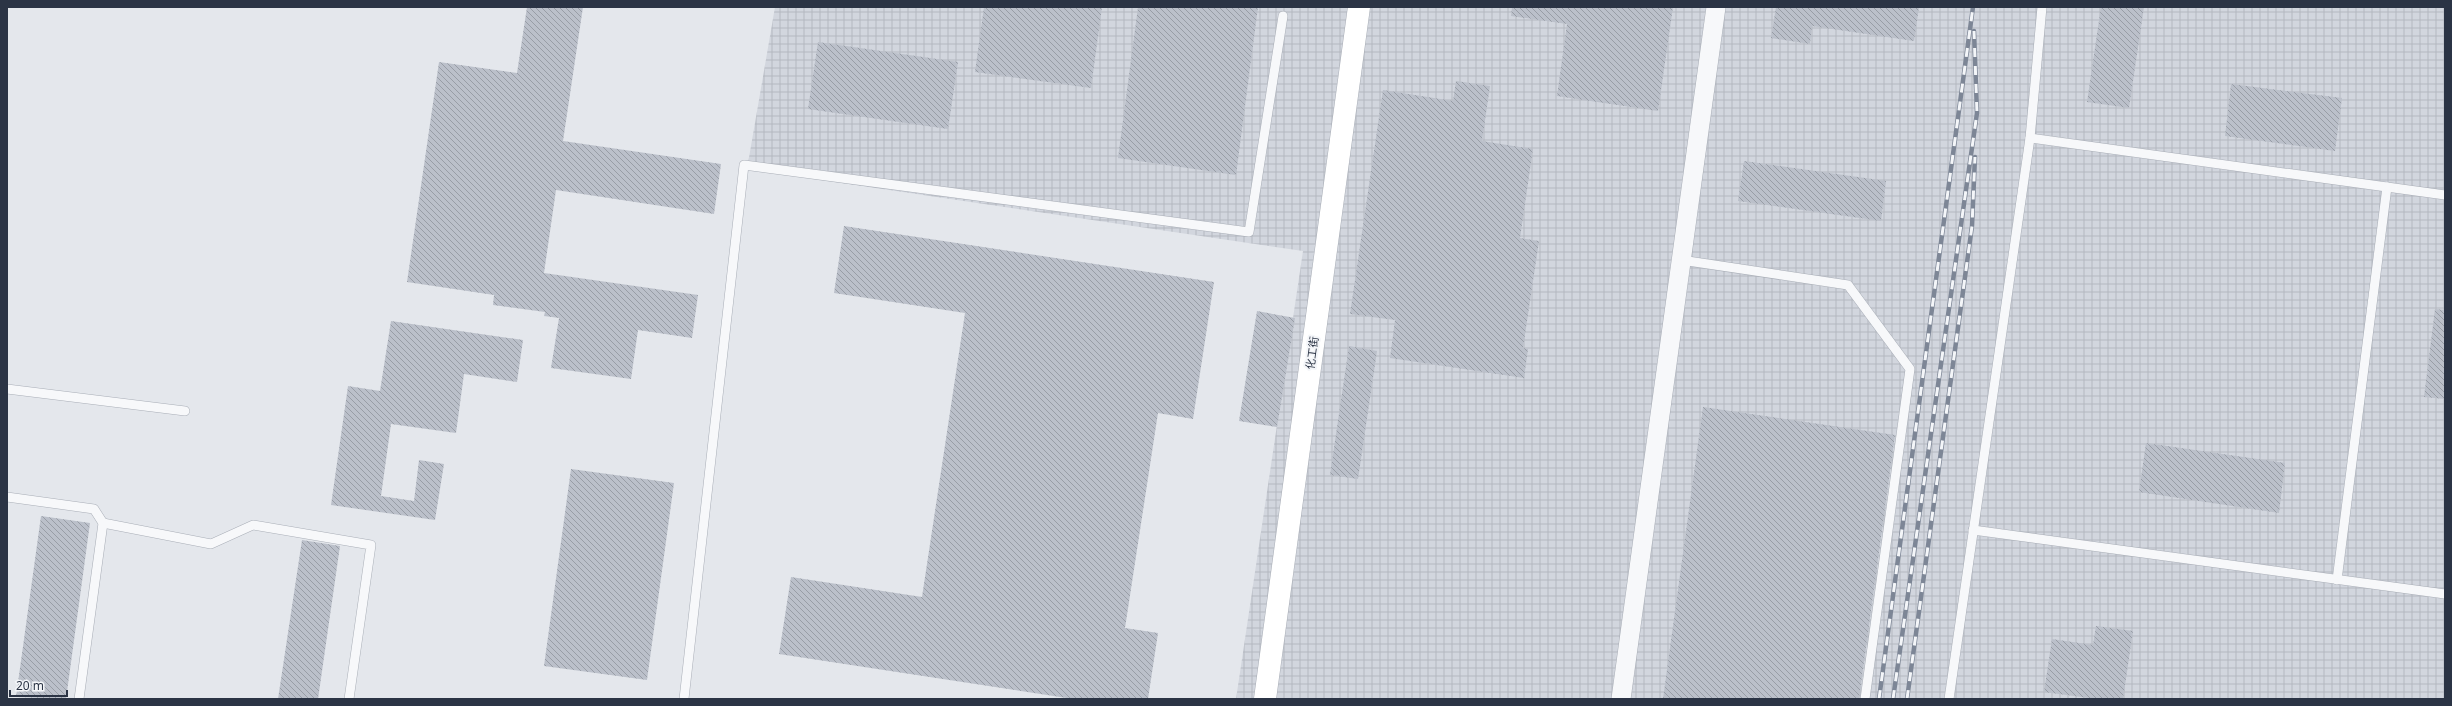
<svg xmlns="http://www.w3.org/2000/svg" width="2452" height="706" font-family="'Noto Sans','Noto Sans SC',sans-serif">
<defs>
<pattern id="industrial-grid" width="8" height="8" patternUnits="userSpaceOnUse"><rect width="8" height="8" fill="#d2d6de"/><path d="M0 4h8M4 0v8" fill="none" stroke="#b4b8c0"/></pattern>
<pattern id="building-back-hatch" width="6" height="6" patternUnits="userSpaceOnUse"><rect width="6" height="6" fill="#bbc0ca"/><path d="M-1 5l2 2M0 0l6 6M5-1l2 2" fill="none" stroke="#989da6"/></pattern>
</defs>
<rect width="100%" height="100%" fill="#e4e7ec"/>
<path fill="url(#industrial-grid)" d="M 775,7 L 2445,7 L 2445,699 L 1236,699 L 1303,251 L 747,169 Z"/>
<g fill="url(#building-back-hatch)">
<path d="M 527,7 L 583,7 L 563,141 L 721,164 L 714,214 L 556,190 L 544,273 L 698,295 L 692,338 L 638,330 L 631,379 L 551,368 L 559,318 L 544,316 L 545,312 L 493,305 L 494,295 L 407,282 L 439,62 L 517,73 Z"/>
<path d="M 984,7 L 1102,7 L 1091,88 L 975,72 Z"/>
<path d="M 1138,7 L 1258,7 L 1236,175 L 1118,158 Z"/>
<path d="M 1512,7 L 1673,7 L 1658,111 L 1557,96 L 1567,24 L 1511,16 Z"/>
<path d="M 1776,7 L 1919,7 L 1914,41 L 1812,26 L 1810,44 L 1771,38 Z"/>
<path d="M 2101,7 L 2144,7 L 2129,108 L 2087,102 Z"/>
<path d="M 818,42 L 958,62 L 948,129 L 808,109 Z"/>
<path d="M 1456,81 L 1490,86 L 1482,141 L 1533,149 L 1520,238 L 1539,241 L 1523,348 L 1528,349 L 1524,378 L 1390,358 L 1395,320 L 1350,314 L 1383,90 L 1453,101 Z"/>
<path d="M 2231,84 L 2342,98 L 2335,151 L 2225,136 Z"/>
<path d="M 1744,161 L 1886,181 L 1881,221 L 1738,201 Z"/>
<path d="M 844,226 L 1214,282 L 1193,419 L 1158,413 L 1125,628 L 1158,633 L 1148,699 L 1073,699 L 779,654 L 791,577 L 922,597 L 965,313 L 834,293 Z"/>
<path d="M 2435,309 L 2445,310 L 2445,399 L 2424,397 Z"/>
<path d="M 1257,311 L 1295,318 L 1277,427 L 1239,421 Z"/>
<path d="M 391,321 L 523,340 L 517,382 L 464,374 L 456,433 L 391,424 L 381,496 L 414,501 L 419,460 L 444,464 L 435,520 L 331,505 L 348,386 L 380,391 Z"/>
<path d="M 1349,346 L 1377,351 L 1358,479 L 1330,475 Z"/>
<path d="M 1703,407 L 1895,435 L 1859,699 L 1663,699 Z"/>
<path d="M 2146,443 L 2285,463 L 2279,513 L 2139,492 Z"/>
<path d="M 571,469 L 674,483 L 647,680 L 544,666 Z"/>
<path d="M 41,516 L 90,523 L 66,699 L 16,697 Z"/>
<path d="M 302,540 L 340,546 L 318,699 L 278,699 Z"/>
<path d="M 2096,626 L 2133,631 L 2123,699 L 2096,699 L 2044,692 L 2052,639 L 2093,645 Z"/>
</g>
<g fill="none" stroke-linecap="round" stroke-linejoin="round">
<defs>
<g id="lane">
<path d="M 2030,138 L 2445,195"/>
<path d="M 1681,260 L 1848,285 L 1910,369 L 1865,699"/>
<path d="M 7,389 L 185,411"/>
<path d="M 7,497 L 94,509 L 103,523 L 79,699"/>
<path d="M 103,523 L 211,544 L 253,525 L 371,545 L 349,699"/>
<path d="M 1973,530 L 2445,594"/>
<path d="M 2337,580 L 2387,187"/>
<path d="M 684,699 L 744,165 L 1249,232 L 1283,16"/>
<path d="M 1949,699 L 2030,138 L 2042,7"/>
</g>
<path id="street" d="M 1621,699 L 1716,7"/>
<path id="secondary" d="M 1265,699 L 1359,7"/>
</defs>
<use href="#lane" stroke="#a9aeb7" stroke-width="10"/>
<use href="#street" stroke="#a9aeb7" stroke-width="20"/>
<use href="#secondary" stroke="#a9aeb7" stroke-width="23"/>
<use href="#lane" stroke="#f7f8fa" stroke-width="9"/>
<use href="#street" stroke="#f7f8fa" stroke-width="19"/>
<use href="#secondary" stroke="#fff" stroke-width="22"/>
<defs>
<g id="rail">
<path d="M 1879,699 L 1973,7"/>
<path d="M 1893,699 L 1977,113 L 1974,31"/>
<path d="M 1907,699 L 1972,226 L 1975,157"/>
</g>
</defs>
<use href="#rail" stroke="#7d8696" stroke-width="4.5"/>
<use href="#rail" stroke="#f4f6f9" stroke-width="3" stroke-dasharray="9" stroke-linecap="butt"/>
</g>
<g text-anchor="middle" stroke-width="4" stroke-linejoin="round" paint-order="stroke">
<g font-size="11" fill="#2b3445" stroke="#f4f6f9">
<text transform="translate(1312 353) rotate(-82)" y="4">化工街</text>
</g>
</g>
<rect width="2452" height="706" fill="none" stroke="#2b3445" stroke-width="16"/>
<path d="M10 690v6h57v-6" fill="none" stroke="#2b3445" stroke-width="2"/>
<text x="16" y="690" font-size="12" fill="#2b3445" stroke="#f4f6f9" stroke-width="3" paint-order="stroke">20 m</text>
</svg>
